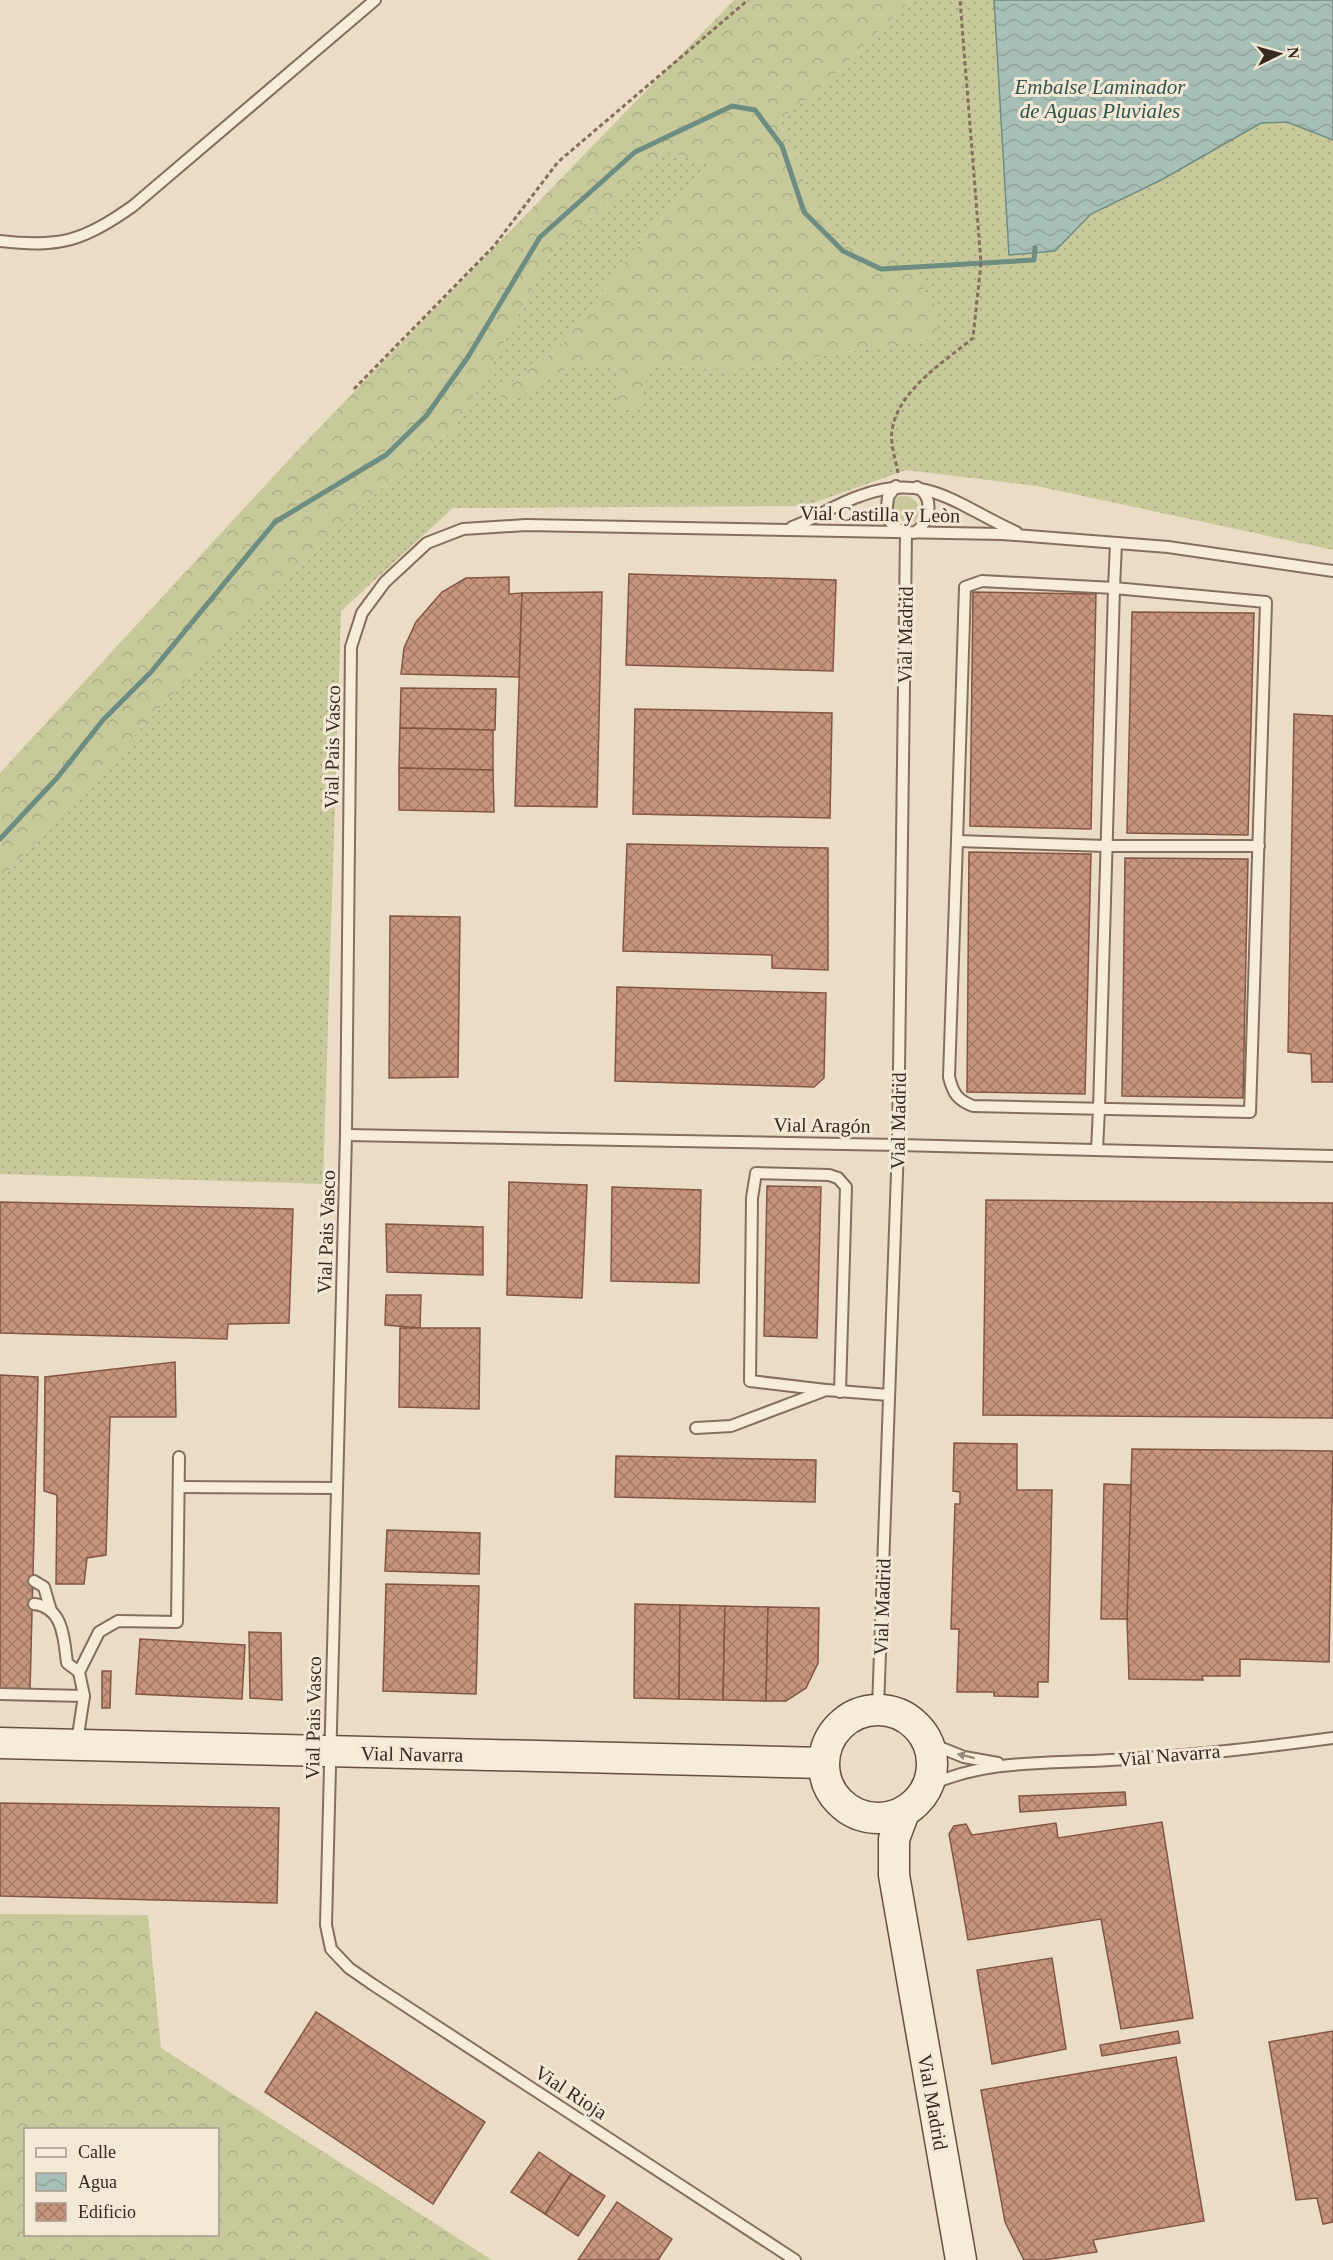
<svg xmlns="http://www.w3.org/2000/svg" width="1333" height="2260" font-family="'Times New Roman',serif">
<defs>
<pattern id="grass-dots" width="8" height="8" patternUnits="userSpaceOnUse" patternTransform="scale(1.5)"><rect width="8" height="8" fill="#c8c99a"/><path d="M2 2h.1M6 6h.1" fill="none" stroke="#acad84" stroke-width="1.8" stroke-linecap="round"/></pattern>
<pattern id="forest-crowns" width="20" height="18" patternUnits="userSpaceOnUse" patternTransform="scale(1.5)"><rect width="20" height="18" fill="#c8c99a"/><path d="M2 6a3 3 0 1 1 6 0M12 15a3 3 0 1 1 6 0" fill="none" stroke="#acad84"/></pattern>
<pattern id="water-waves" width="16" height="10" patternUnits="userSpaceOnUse" patternTransform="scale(1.5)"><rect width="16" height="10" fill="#a7bfb6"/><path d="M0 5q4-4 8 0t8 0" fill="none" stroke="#90a49c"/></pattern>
<pattern id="building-cross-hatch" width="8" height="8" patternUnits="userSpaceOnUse" patternTransform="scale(1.5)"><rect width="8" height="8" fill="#c7957e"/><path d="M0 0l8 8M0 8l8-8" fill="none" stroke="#a27a67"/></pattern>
</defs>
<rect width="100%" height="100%" fill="#ebdcc6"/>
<path fill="url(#grass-dots)" d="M 909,0 L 994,0 L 1009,255 L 1055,251 L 1091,214 L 1163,179 L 1261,123 L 1287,122 L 1333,140 L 1333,550 L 1037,486 L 906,470 L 805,506 L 453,508 L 341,611 L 323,1184 L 0,1174 L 0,880 L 199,666 L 371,497 L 453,430 L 496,358 L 548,258 L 664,151 L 709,164 L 647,234 L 560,347 L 499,392 L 504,405 L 576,363 L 621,370 L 617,411 L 638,409 L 649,366 L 739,370 L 937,337 L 900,254 L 842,246 L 806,186 L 779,120 L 815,93 L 906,5 Z"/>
<g fill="url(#forest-crowns)" fill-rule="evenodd">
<path d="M 734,0 L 909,0 L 906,5 L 815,93 L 779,120 L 806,186 L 842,246 L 900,254 L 937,308 L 937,337 L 739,370 L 649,366 L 638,409 L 616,411 L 621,370 L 576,363 L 504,405 L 499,392 L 560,347 L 647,234 L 709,164 L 664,151 L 548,258 L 496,358 L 453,430 L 371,497 L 199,666 L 0,880 L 0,773 L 295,453 Z"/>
<path d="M 0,1914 L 148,1915 L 161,2048 L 492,2260 L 0,2260 ZM 26,2130 L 218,2130 L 218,2234 L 26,2234 Z"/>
</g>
<circle fill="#c8c99a" cx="904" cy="511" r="15"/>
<path fill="url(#water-waves)" stroke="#6e8d82" stroke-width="1.5" d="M 994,0 L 1333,0 L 1333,140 L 1287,122 L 1261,123 L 1163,179 L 1091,214 L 1055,251 L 1009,255 Z"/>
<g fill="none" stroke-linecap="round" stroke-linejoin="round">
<path stroke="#6e8d82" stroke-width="5" d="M 0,839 L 57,778 L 103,720 L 151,672 L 275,522 L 386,455 L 426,416 L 468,357 L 540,237 L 635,152 L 732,106 L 755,110 L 782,146 L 804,212 L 843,251 L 881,269 L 1034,260 L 1035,248"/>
</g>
<g fill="url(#building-cross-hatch)" stroke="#835644" stroke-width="1.5">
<path d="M 629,574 L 836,580 L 833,671 L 626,665 Z"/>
<path d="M 509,577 L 509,594 L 522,593 L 519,677 L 401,674 L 404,648 L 416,622 L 442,592 L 466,578 Z"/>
<path d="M 602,592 L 597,807 L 515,806 L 522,593 Z"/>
<path d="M 973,592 L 1096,594 L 1091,829 L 970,826 Z"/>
<path d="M 1132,612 L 1254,613 L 1248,835 L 1127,833 Z"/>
<path d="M 401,688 L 496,689 L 495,730 L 400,728 Z"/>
<path d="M 635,709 L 832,713 L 830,818 L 633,814 Z"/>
<path d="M 1294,714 L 1333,716 L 1333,1082 L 1312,1082 L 1311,1054 L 1288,1052 Z"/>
<path d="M 400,728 L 493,730 L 493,770 L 399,768 Z"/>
<path d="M 399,768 L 493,770 L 494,812 L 399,810 Z"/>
<path d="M 627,844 L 828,848 L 828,970 L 772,968 L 772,955 L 623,951 Z"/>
<path d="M 969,852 L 1091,854 L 1085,1094 L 967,1092 Z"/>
<path d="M 1125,858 L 1248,859 L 1243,1098 L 1122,1096 Z"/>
<path d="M 390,916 L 460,917 L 458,1077 L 389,1078 Z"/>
<path d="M 617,987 L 826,993 L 824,1078 L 814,1087 L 615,1081 Z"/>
<path d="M 509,1182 L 587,1185 L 582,1298 L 507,1295 Z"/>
<path d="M 767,1186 L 821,1187 L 817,1338 L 764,1336 Z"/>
<path d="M 612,1187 L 701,1190 L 699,1283 L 611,1281 Z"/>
<path d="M 986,1200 L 1333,1203 L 1333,1418 L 983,1415 Z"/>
<path d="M 0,1202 L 293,1209 L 289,1323 L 228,1324 L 227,1339 L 0,1333 Z"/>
<path d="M 386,1224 L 483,1227 L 483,1275 L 387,1272 Z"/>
<path d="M 386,1295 L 421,1295 L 420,1328 L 385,1325 Z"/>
<path d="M 400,1328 L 480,1328 L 479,1409 L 399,1407 Z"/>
<path d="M 175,1362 L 176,1417 L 110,1417 L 106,1555 L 87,1558 L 84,1584 L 56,1584 L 57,1495 L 44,1491 L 45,1377 Z"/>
<path d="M 0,1375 L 38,1377 L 30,1691 L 0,1690 Z"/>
<path d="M 954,1443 L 1017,1444 L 1017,1490 L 1052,1490 L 1048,1682 L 1038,1682 L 1038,1697 L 994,1696 L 994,1692 L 957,1692 L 959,1629 L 951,1629 L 955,1504 L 960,1504 L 960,1492 L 953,1491 Z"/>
<path d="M 1132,1449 L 1333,1451 L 1329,1662 L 1240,1659 L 1240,1676 L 1202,1676 L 1203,1680 L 1129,1679 L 1127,1619 Z"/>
<path d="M 616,1456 L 816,1460 L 815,1502 L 615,1497 Z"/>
<path d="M 1104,1484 L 1131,1485 L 1127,1619 L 1101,1619 Z"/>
<path d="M 387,1530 L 480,1533 L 479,1574 L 385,1571 Z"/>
<path d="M 386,1584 L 479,1586 L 476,1694 L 383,1691 Z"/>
<path d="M 635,1604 L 680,1605 L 679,1699 L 634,1698 Z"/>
<path d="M 680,1605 L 725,1606 L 723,1700 L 679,1699 Z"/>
<path d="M 725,1606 L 768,1607 L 766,1701 L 723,1700 Z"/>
<path d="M 768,1607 L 819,1608 L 818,1663 L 806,1688 L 786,1701 L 766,1701 Z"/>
<path d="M 249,1632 L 281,1633 L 282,1700 L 250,1698 Z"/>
<path d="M 140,1639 L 245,1645 L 242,1699 L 136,1694 Z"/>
<path d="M 102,1671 L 111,1671 L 110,1708 L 102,1708 Z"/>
<path d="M 1125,1792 L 1126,1805 L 1020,1812 L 1019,1796 Z"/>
<path d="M 0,1803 L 279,1808 L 277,1903 L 0,1896 Z"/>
<path d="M 1162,1822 L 1193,2018 L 1121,2029 L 1101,1919 L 968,1940 L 949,1834 L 954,1826 L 966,1824 L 972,1835 L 1056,1823 L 1058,1838 Z"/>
<path d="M 1052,1958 L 1066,2049 L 992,2064 L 977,1970 Z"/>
<path d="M 316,2012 L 485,2122 L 433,2204 L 265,2092 Z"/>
<path d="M 1178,2031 L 1180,2043 L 1102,2056 L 1100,2045 Z"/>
<path d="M 1333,2031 L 1333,2222 L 1323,2224 L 1317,2198 L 1296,2200 L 1269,2042 Z"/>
<path d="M 1176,2057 L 1204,2221 L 1093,2240 L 1097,2252 L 1044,2260 L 1024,2260 L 1005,2222 L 981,2090 Z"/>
<path d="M 539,2152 L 571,2174 L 545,2214 L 511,2192 Z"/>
<path d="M 571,2174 L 605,2196 L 578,2236 L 545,2214 Z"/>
<path d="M 617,2202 L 672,2239 L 658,2260 L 578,2260 Z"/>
</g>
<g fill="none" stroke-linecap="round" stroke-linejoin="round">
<defs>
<g id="lane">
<path d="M 0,241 C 61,248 83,241 133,206 L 375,0"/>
<path d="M 792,527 C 815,519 836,504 860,496 C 926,471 958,506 1016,532"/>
<path d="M 914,533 C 929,524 936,498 917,487"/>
<path d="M 1116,543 L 1114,588 L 982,581 L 965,587 L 957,841 L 1106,846 L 1259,846"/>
<path d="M 957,841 L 949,1077 C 953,1093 957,1100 973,1106 L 1250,1112 L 1266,602 L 1114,588 L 1099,1109 L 1097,1150"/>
<path d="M 346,1135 L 898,1145 L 1333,1156"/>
<path d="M 826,1390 L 750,1381 L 752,1198 L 756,1173 L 829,1175 L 838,1178 L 846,1187 L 840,1392"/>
<path d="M 696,1428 L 731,1426 L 826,1390 L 889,1395"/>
<path d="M 179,1487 L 337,1488"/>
<path d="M 34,1581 L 44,1587 L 51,1611"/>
<path d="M 34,1604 C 63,1607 64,1638 67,1663 L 79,1672"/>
<path d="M 0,1694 L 84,1696"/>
<path d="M 878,1709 L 898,1145 L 906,533 L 894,527 L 886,516 L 888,497 L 896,486"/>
<path d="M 77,1742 L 84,1696 L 79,1672 L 99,1632 L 118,1621 L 177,1622 L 179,1457"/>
<path d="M 929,1743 L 964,1757 L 998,1763"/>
<path d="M 930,1785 C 988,1759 1048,1764 1110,1760 C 1184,1757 1259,1748 1333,1738"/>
<path d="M 795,2260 L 372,1984 L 349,1968 L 331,1949 L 326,1925 L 346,1135 L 351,647 L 362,613 L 385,582 L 427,543 L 463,529 L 526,525 L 1002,534 L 1168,547 L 1333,571"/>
</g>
<g id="secondary">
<circle cx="878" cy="1764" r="54"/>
<path d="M 0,1743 L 823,1763"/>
<path d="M 904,1812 L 894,1839 L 894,1875 L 961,2260"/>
</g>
</defs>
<use href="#lane" stroke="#866e5d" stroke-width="14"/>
<use href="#secondary" stroke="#674f40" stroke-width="33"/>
<g stroke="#866e5d" stroke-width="3" stroke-dasharray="4.5 3" stroke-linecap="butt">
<path d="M 354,389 L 494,246 L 558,162 L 748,0"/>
<path d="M 898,473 C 896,461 890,444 892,431 C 897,391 944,362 973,338 L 981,263 L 960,0"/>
</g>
<use href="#lane" stroke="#f7ebd9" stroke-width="10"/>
<use href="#secondary" stroke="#f7ebd9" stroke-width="30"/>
</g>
<defs><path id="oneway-solid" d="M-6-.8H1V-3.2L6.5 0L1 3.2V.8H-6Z" transform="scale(1.5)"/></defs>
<use fill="#978a7c" href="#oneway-solid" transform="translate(966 1756) rotate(-166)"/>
<g text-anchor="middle" stroke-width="6" stroke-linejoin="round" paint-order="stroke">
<g font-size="20" fill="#372820" stroke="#f3e7d5">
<text transform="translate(880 514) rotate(1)" y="7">Vial Castilla y Leòn</text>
<text transform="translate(905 635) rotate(-89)" y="7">Vial Madrid</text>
<text transform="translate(332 747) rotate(-89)" y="7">Vial Pais Vasco</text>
<text transform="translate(898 1121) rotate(-89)" y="7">Vial Madrid</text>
<text transform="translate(822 1125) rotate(1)" y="7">Vial Aragón</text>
<text transform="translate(326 1232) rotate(-88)" y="7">Vial Pais Vasco</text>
<text transform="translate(882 1607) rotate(-88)" y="7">Vial Madrid</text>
<text transform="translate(313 1718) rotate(-89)" y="7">Vial Pais Vasco</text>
<text transform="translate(412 1754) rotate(1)" y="7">Vial Navarra</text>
<text transform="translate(1169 1755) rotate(-5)" y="7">Vial Navarra</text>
<text transform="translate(571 2092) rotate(33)" y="7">Vial Rioja</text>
<text transform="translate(933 2102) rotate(80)" y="7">Vial Madrid</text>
</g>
<g font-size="21" font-style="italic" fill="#30554f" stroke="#f3e7d5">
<text x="1100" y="94">Embalse Laminador<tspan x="1100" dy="24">de Aguas Pluviales</tspan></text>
</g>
</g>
<rect x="24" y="2128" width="195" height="108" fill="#f3e7d5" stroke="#a89b8d" stroke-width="1.5"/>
<rect x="36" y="2148" width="30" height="9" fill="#f7ebd9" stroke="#a89b8d" stroke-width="1.5"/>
<text x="78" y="2158" font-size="18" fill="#372820">Calle</text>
<rect x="36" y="2173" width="30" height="18" fill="url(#water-waves)" stroke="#a89b8d" stroke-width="1.5"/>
<text x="78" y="2188" font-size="18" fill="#372820">Agua</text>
<rect x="36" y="2203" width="30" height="18" fill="url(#building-cross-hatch)" stroke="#a89b8d" stroke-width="1.5"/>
<text x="78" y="2218" font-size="18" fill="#372820">Edificio</text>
<g transform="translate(1279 54) rotate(85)" stroke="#f3e7d5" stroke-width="4.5" paint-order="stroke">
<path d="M0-4.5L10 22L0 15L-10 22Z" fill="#372820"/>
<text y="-9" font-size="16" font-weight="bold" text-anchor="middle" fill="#372820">N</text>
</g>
</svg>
